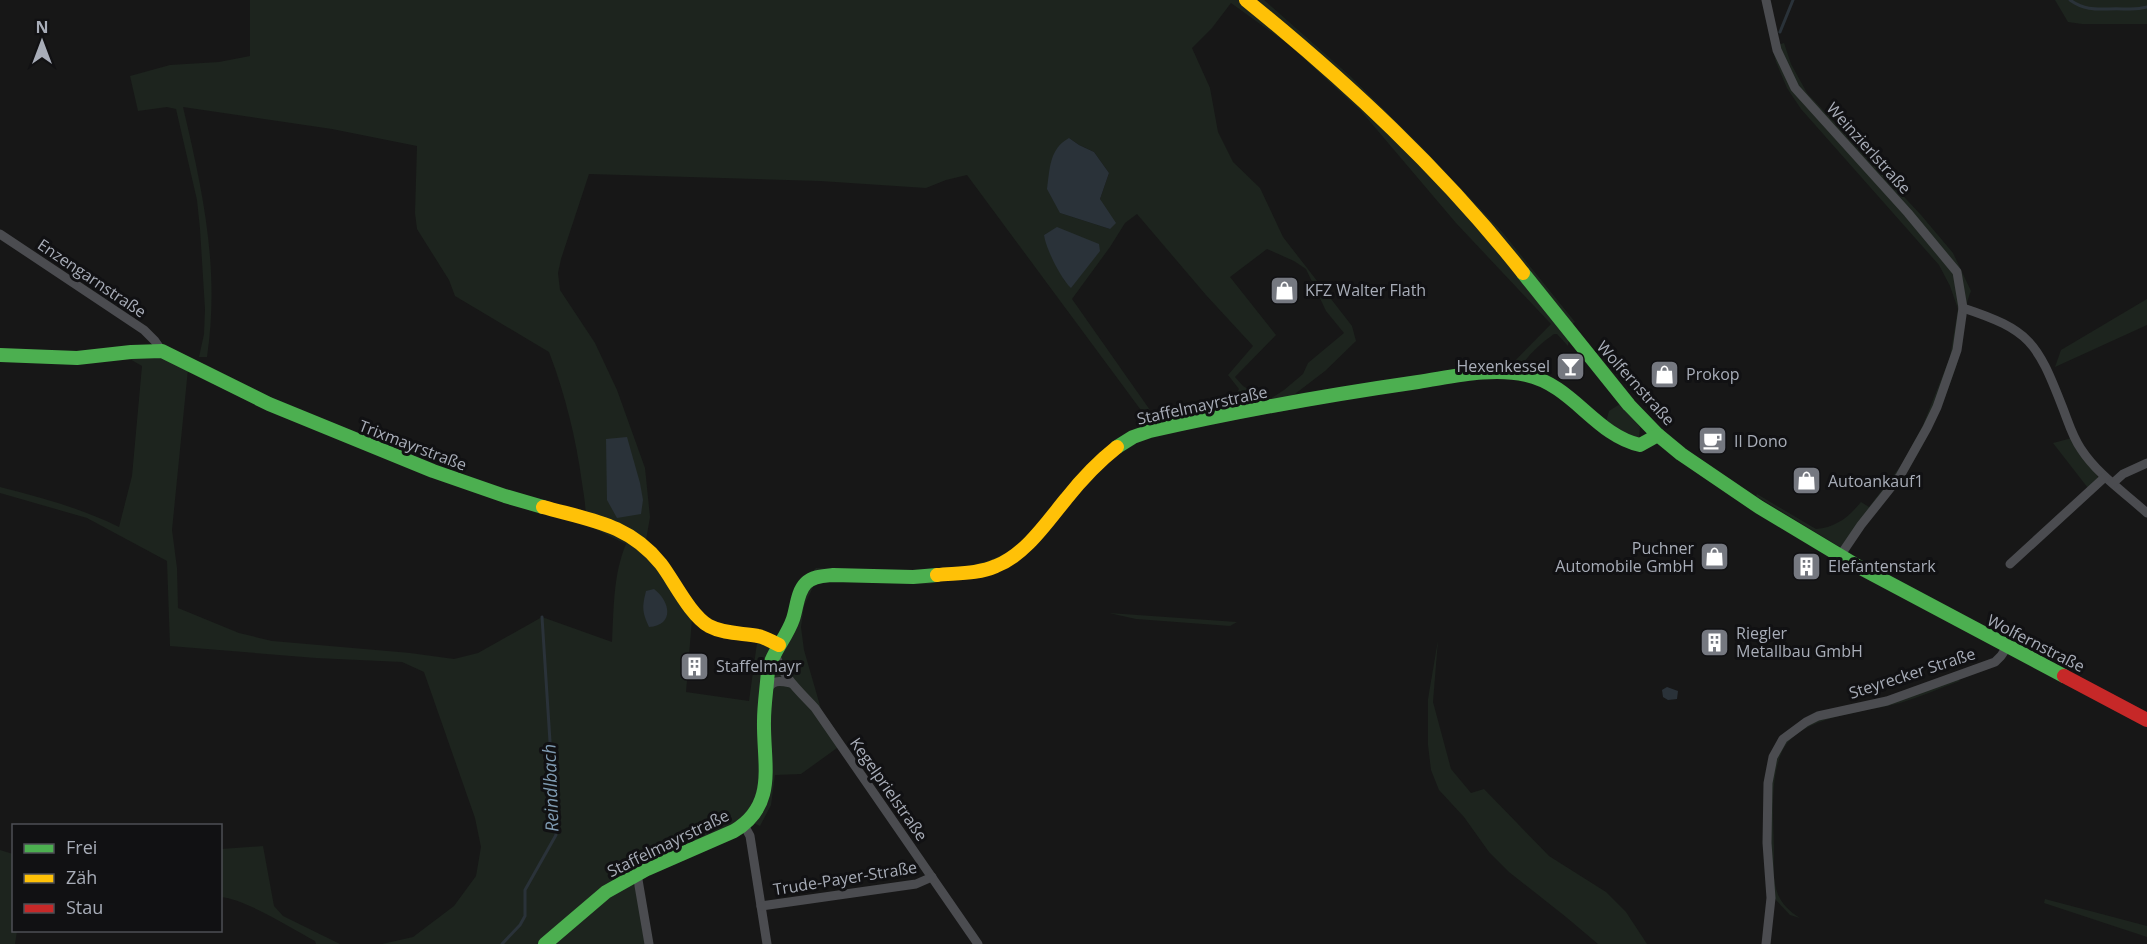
<svg xmlns="http://www.w3.org/2000/svg" width="2147" height="944" font-family="'Open Sans',sans-serif">
<rect width="100%" height="100%" fill="#171717"/>
<g fill="#1d241e" fill-rule="evenodd">
<path d="M 250,0 L 1264,0 L 1350,76 L 1420,145 L 1503,233 L 1575,322 L 1571,325 L 1568,346 L 1557,334 L 1554,334 C 1540,344 1529,354 1519,369 L 1418,386 L 1148,436 L 1114,456 L 1027,551 L 944,580 L 929,584 L 825,581 L 814,585 L 804,606 L 801,627 L 804,650 L 821,709 L 844,743 L 801,774 L 775,775 L 771,805 L 760,826 L 745,819 L 664,856 L 540,944 L 382,944 L 413,937 L 454,906 L 476,876 L 481,847 L 475,818 L 424,672 L 402,662 L 316,658 L 170,646 L 167,561 L 87,518 L 0,493 L 0,487 C 42,498 81,508 119,527 L 132,476 L 142,366 L 128,358 L 157,355 L 188,369 L 172,530 L 177,568 L 178,608 L 239,633 L 272,641 L 410,653 L 454,659 L 478,653 L 542,617 L 612,642 C 614,608 613,575 626,544 L 585,524 C 587,510 584,497 582,483 C 576,438 565,394 549,352 L 455,296 L 449,280 L 417,229 L 415,213 L 417,146 L 332,129 L 183,107 C 203,192 220,270 207,357 L 199,357 L 204,334 L 205,309 L 200,229 L 197,200 L 176,109 L 167,107 L 138,111 L 130,76 L 170,65 L 219,62 L 250,56 ZM 1231,3 L 1288,44 L 1361,111 L 1456,223 L 1551,324 L 1507,369 L 1291,397 L 1325,371 L 1356,341 L 1352,326 L 1283,237 L 1260,188 L 1233,162 L 1218,132 L 1210,88 L 1192,48 L 1212,28 ZM 1069,138 L 1079,145 L 1094,152 L 1109,173 L 1100,199 L 1110,229 L 1060,213 ZM 589,174 L 820,181 L 926,188 L 946,180 L 967,175 L 1149,421 L 1148,425 C 1114,434 1098,460 1075,484 C 1055,506 1032,538 1007,552 C 962,579 868,570 816,568 L 807,578 L 779,635 L 757,643 L 749,701 L 686,692 L 692,619 L 646,540 L 650,517 L 645,468 L 617,390 L 595,343 L 560,290 L 558,273 L 561,259 ZM 1137,214 L 1206,295 L 1253,346 L 1228,375 L 1239,389 C 1236,394 1233,401 1228,405 C 1213,419 1176,419 1157,420 L 1072,299 L 1110,247 L 1125,223 ZM 1051,231 L 1065,282 L 1044,235 ZM 1267,249 L 1294,261 L 1306,269 L 1326,311 L 1344,333 L 1308,363 L 1303,374 L 1284,390 L 1267,401 L 1243,386 L 1235,377 L 1276,335 L 1230,277 Z"/>
<path d="M 2055,0 L 2147,0 L 2147,24 L 2082,24 L 2068,22 Z"/>
<path d="M 1784,43 L 1791,64 L 1807,93 L 1921,215 L 1953,253 L 1971,291 C 1961,314 1965,342 1956,367 C 1943,406 1926,443 1903,478 C 1888,499 1870,519 1854,539 L 1850,547 L 1840,547 L 1756,496 L 1757,494 L 1816,529 C 1835,528 1849,517 1861,502 L 1869,507 L 1902,464 L 1923,425 L 1950,357 L 1958,309 L 1950,286 L 1939,265 L 1801,109 L 1787,88 L 1776,62 L 1772,47 Z"/>
<path d="M 2147,299 L 2147,325 L 2055,367 L 2061,350 Z"/>
<path d="M 1620,404 L 1640,427 L 1639,437 L 1635,439 L 1629,438 L 1606,422 L 1609,411 Z"/>
<path d="M 2072,438 L 2098,477 L 2097,481 L 2088,488 L 2053,443 Z"/>
<path d="M 1109,613 L 1237,622 L 1230,626 L 1136,619 Z"/>
<path d="M 1438,640 L 1433,702 L 1451,769 L 1471,793 L 1484,789 L 1549,856 L 1606,892 L 1626,912 L 1647,944 L 1598,944 L 1566,917 L 1509,872 L 1489,852 L 1464,817 L 1439,790 L 1431,770 L 1428,745 L 1428,699 Z"/>
<path d="M 1957,678 L 1960,681 C 1940,688 1920,697 1900,703 C 1866,712 1812,715 1788,742 C 1769,765 1773,817 1774,846 C 1774,878 1770,900 1800,918 L 1790,915 L 1775,899 L 1770,849 L 1772,775 L 1782,745 L 1807,724 Z"/>
<path d="M 263,846 L 274,906 L 283,916 L 340,944 L 316,944 L 315,941 C 291,928 245,899 221,897 L 221,849 Z"/>
<path d="M 0,850 L 13,854 L 14,930 L 17,931 L 15,944 L 0,944 Z"/>
<path d="M 630,884 L 635,886 L 645,944 L 551,944 L 598,905 Z"/>
<path d="M 2045,899 L 2147,926 L 2147,937 L 2044,903 Z"/>
</g>
<g fill="#2a3239">
<path d="M 1069,138 L 1079,145 L 1094,152 L 1109,173 L 1100,199 L 1116,223 L 1110,229 L 1060,213 L 1047,189 C 1050,169 1049,149 1069,138 Z"/>
<path d="M 1057,227 L 1099,244 L 1100,251 L 1071,288 C 1061,279 1046,249 1044,235 Z"/>
<path d="M 627,437 L 640,483 L 643,500 L 641,514 L 617,518 L 607,500 L 606,439 Z"/>
<path d="M 654,589 C 670,601 675,625 649,627 C 642,612 642,607 646,591 Z"/>
<path d="M 1667,687 L 1678,691 L 1677,699 L 1668,700 L 1663,697 L 1662,690 Z"/>
</g>
<g fill="none" stroke-linecap="round" stroke-linejoin="round">
<g stroke="#2a3239" stroke-width="3">
<path d="M 2070,0 C 2088,13 2102,8 2123,9 C 2132,9 2137,10 2147,7"/>
<path d="M 1780,32 L 1793,0"/>
<path d="M 502,944 L 520,925 L 525,916 L 525,890 L 556,835 L 542,617"/>
</g>
<g stroke="#4b4c50" stroke-width="9">
<path d="M 1766,0 L 1777,50 L 1795,88 L 1908,213 L 1957,272 L 1963,308 L 1957,350 L 1937,407 L 1927,428 L 1900,476 L 1861,525 L 1840,556"/>
<path d="M 0,234 L 144,330 L 155,341 L 162,351"/>
<path d="M 1963,308 C 2030,330 2037,342 2062,406 C 2068,421 2072,436 2081,449 C 2098,475 2124,492 2147,513"/>
<path d="M 2113,483 L 2123,474 L 2147,463"/>
<path d="M 2010,564 L 2105,477"/>
<path d="M 775,653 C 781,675 800,692 815,708 L 978,944"/>
<path d="M 767,691 C 772,679 780,681 791,683"/>
<path d="M 744,825 L 750,836 L 767,944"/>
<path d="M 637,874 L 649,944"/>
<path d="M 761,906 L 916,884 L 932,877"/>
<path d="M 1766,944 L 1771,898 L 1767,843 L 1768,783 L 1773,757 L 1783,739 L 1806,722 L 1818,716 L 1887,701 L 1995,662 L 2001,656 L 2007,647"/>
</g>
<g stroke="#4caf50" stroke-width="14">
<path d="M 1523,273 L 1629,405 L 1658,435 L 1681,454 L 1759,507 L 1859,567 L 2064,676"/>
<path d="M 0,355 L 77,358 L 131,352 L 162,351 L 269,404 L 433,471 L 505,496 L 543,507"/>
<path d="M 1117,447 L 1133,437 L 1150,431 C 1238,411 1328,395 1418,382 C 1452,377 1491,367 1526,375 C 1573,385 1595,435 1640,445 L 1658,435"/>
<path d="M 545,944 L 606,892 L 647,869 L 734,831 C 778,805 763,763 764,721 C 764,704 767,687 768,670 C 773,651 787,637 793,619 C 797,607 797,592 806,583 C 813,576 824,576 833,575 L 913,577 L 937,575"/>
</g>
<g stroke="#ffc107" stroke-width="14">
<path d="M 1246,0 C 1347,82 1442,170 1523,273"/>
<path d="M 543,507 C 590,520 629,524 661,564 C 674,581 690,615 709,626 C 724,634 742,633 758,636 C 765,637 772,642 779,645"/>
<path d="M 937,575 C 957,573 978,574 996,566 C 1025,555 1047,522 1066,499 C 1081,480 1098,462 1117,447"/>
</g>
<path stroke="#c62828" stroke-width="14" d="M 2064,676 L 2147,720"/>
</g>
<defs>
<symbol id="shop-square" viewBox="-11 -11 22 22"><rect x="-9" y="-9" width="18" height="18" rx="4" fill="#757880" stroke="#111113"/><path d="M-5-2.5h2.3a2.7 3.5 0 0 1 5.4 0H5L5.5 6h-11ZM-1.5-2.5h3a1.5 2.3 0 0 0-3 0Z" fill="#fff"/></symbol>
<symbol id="bar-square" viewBox="-11 -11 22 22"><rect x="-9" y="-9" width="18" height="18" rx="4" fill="#757880" stroke="#111113"/><path d="M-6-5H6L.8 .8V4.5H3.5V6h-7V4.5H-.8V.8Z" fill="#fff"/></symbol>
<symbol id="cafe-square" viewBox="-11 -11 22 22"><rect x="-9" y="-9" width="18" height="18" rx="4" fill="#757880" stroke="#111113"/><path d="M-5.5-4.5H6V0H3Q3 3.5 0 3.5H-2.5Q-5.5 3.5-5.5 0ZM3-3.2v2h1.7v-2ZM-6 4.5H4V6H-6Z" fill="#fff"/></symbol>
<symbol id="building-square" viewBox="-11 -11 22 22"><rect x="-9" y="-9" width="18" height="18" rx="4" fill="#757880" stroke="#111113"/><path d="M-4-6H4V6H1V3H-1V6H-4ZM-2.5-4.3h1.7v1.8h-1.7ZM.8-4.3h1.7v1.8H.8ZM-2.5-1h1.7V.8h-1.7ZM.8-1h1.7V.8H.8Z" fill="#fff"/></symbol>
</defs>
<g fill-rule="evenodd">
<use href="#shop-square" x="1268" y="274" width="33" height="33"/>
<use href="#bar-square" x="1554" y="350" width="33" height="33"/>
<use href="#shop-square" x="1648" y="358" width="33" height="33"/>
<use href="#cafe-square" x="1696" y="424" width="33" height="33"/>
<use href="#shop-square" x="1790" y="464" width="33" height="33"/>
<use href="#shop-square" x="1698" y="540" width="33" height="33"/>
<use href="#building-square" x="1790" y="550" width="33" height="33"/>
<use href="#building-square" x="1698" y="626" width="33" height="33"/>
<use href="#building-square" x="678" y="650" width="33" height="33"/>
</g>
<g text-anchor="middle" stroke-width="6" stroke-linejoin="round" paint-order="stroke">
<g font-size="16" fill="#a8adb8" stroke="#111113">
<text transform="translate(1869 148) rotate(48)" y="6">Weinzierlstraße</text>
<text transform="translate(92 278) rotate(34)" y="6">Enzengarnstraße</text>
<text transform="translate(1636 383) rotate(48)" y="6">Wolfernstraße</text>
<text transform="translate(1202 405) rotate(-12)" y="6">Staffelmayrstraße</text>
<text transform="translate(413 445) rotate(21)" y="6">Trixmayrstraße</text>
<text transform="translate(2036 643) rotate(27)" y="6">Wolfernstraße</text>
<text transform="translate(1912 673) rotate(-18)" y="6">Steyrecker Straße</text>
<text transform="translate(889 789) rotate(55)" y="6">Kegelprielstraße</text>
<text transform="translate(668 843) rotate(-26)" y="6">Staffelmayrstraße</text>
<text transform="translate(845 878) rotate(-9)" y="6">Trude-Payer-Straße</text>
</g>
<g font-size="16" fill="#a8adb8" stroke="#111113" text-anchor="start">
<text x="1305" y="296">KFZ Walter Flath</text>
<text x="1550" y="372" text-anchor="end">Hexenkessel</text>
<text x="1686" y="380">Prokop</text>
<text x="1734" y="447">Il Dono</text>
<text x="1828" y="487">Autoankauf1</text>
<text x="1694" y="554" text-anchor="end">Puchner<tspan x="1694" dy="18">Automobile GmbH</tspan></text>
<text x="1828" y="572">Elefantenstark</text>
<text x="1736" y="639">Riegler<tspan x="1736" dy="18">Metallbau GmbH</tspan></text>
<text x="716" y="672">Staffelmayr</text>
</g>
<g font-size="18" font-style="italic" fill="#7f9bb3" stroke="#111113">
<text transform="translate(551 788) rotate(-92)" y="6">Reindlbach</text>
</g>
</g>
<rect x="12" y="824" width="210" height="108" fill="#111113" stroke="#4d4f55" stroke-width="1.5"/>
<rect x="24" y="844" width="30" height="9" fill="#4caf50" stroke="#4d4f55" stroke-width="1.5"/>
<text x="66" y="854" font-size="18" fill="#a8adb8">Frei</text>
<rect x="24" y="874" width="30" height="9" fill="#ffc107" stroke="#4d4f55" stroke-width="1.5"/>
<text x="66" y="884" font-size="18" fill="#a8adb8">Zäh</text>
<rect x="24" y="904" width="30" height="9" fill="#c62828" stroke="#4d4f55" stroke-width="1.5"/>
<text x="66" y="914" font-size="18" fill="#a8adb8">Stau</text>
<g transform="translate(42 42)" stroke="#111113" stroke-width="4.5" paint-order="stroke">
<path d="M0-4.5L10 22L0 15L-10 22Z" fill="#a8adb8"/>
<text y="-9" font-size="16" font-weight="bold" text-anchor="middle" fill="#a8adb8">N</text>
</g>
</svg>
